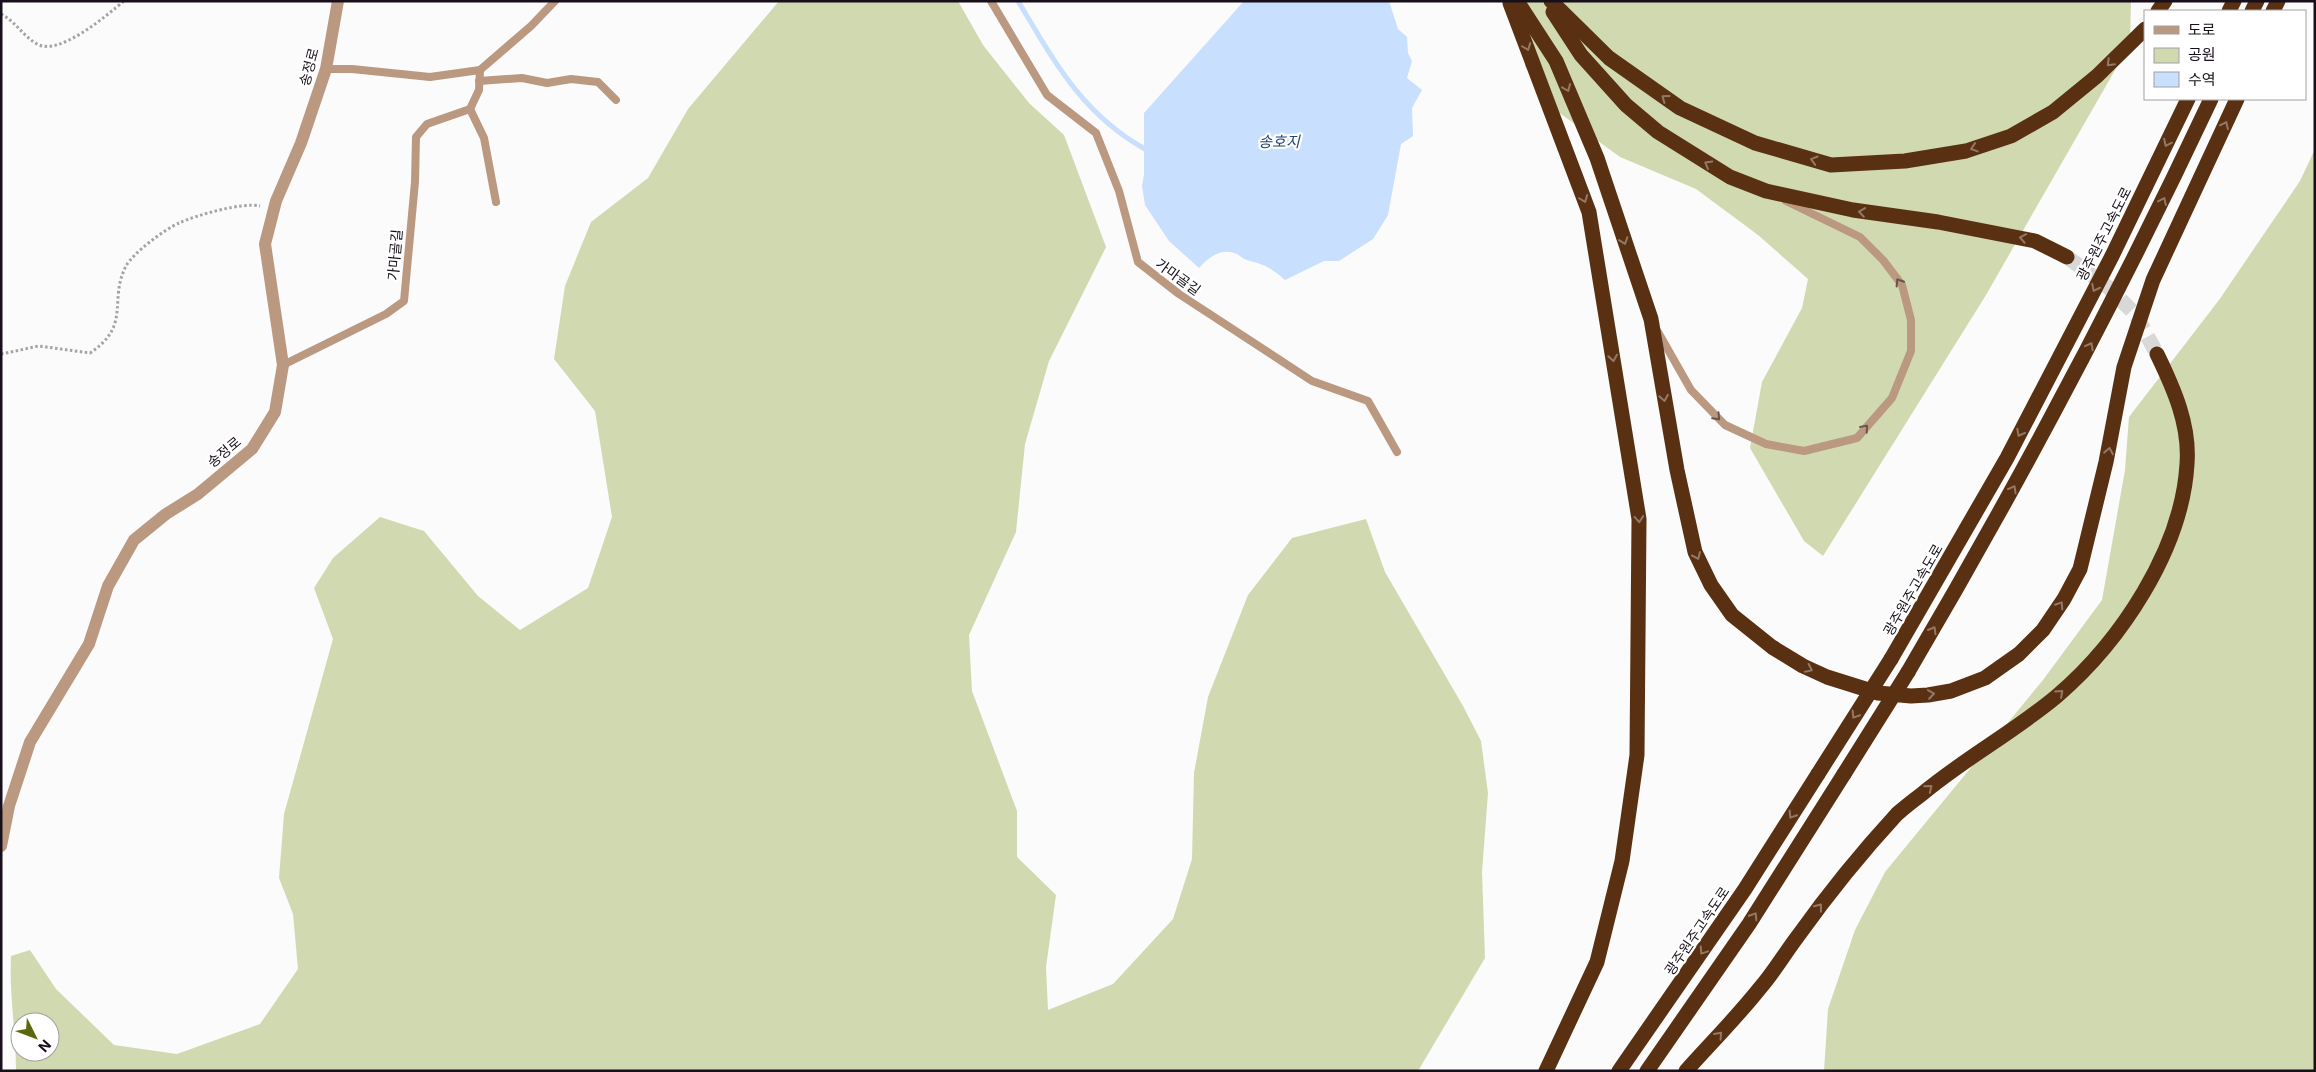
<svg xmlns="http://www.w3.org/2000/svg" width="2316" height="1072" font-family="Inter,'Noto Sans KR',sans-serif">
<rect width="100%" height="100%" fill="#fbfbfb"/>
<g fill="#d1d9b1" fill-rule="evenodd">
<path d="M 779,1 L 958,1 L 983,45 L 1029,103 L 1064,135 L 1106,247 L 1049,361 L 1025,444 L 1016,532 L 969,635 L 972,691 L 1017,811 L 1017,857 L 1056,895 L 1046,967 L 1048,1010 L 1113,984 L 1173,919 L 1192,859 L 1194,773 L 1208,697 L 1248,595 L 1292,538 L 1366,519 L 1385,572 L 1463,706 L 1481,741 L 1488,793 L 1482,872 L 1485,958 L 1418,1071 L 16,1071 C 16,1032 9,994 11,956 L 30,950 L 56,989 L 114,1045 L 177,1054 L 260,1024 L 298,969 L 293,914 L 279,878 L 284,814 L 333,639 L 314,588 L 333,558 L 380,517 L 424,531 L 478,596 L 520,630 L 588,588 L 612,517 L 595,411 L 554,359 L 565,286 L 591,222 L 648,178 L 688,109 ZM 20,1022 L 50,1022 L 50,1052 L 20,1052 Z"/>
<path d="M 1515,1 L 2131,1 L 2130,44 L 1986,295 L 1823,556 L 1804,541 L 1750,448 L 1762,382 L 1802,308 L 1808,279 L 1758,235 L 1696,189 L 1620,157 L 1550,106 L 1525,66 L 1523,11 Z"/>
<path d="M 2315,149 L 2315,1071 L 1824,1071 L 1828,1009 L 1855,930 L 1885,872 L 2043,680 L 2102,600 L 2125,470 L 2129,417 L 2219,300 L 2300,181 Z"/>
</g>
<path fill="#c8dffd" d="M 1244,1 L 1389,1 L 1398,29 L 1407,37 L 1408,53 L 1412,61 L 1407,78 L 1422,90 L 1412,108 L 1413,136 L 1401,144 L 1388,215 L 1373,239 L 1339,261 L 1324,261 L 1285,280 C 1270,267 1265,265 1247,260 C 1243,259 1241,256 1237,254 C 1221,247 1209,257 1199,268 L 1169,241 L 1145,205 L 1142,186 L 1144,174 L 1144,113 Z"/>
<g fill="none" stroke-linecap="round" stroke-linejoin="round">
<path stroke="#c8dffd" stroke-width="5" d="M 1018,1 C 1054,61 1082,114 1145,149"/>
<path stroke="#d9d8d9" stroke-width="15" stroke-dasharray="15 8" stroke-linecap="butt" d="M 2067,257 L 2109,288 L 2136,315 L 2157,354"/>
<g stroke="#a6a3a7" stroke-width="3" stroke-dasharray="2.5 2.5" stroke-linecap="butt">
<path d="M 1,14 C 15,21 23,36 37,44 C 59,57 107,15 124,1"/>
<path d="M 1,354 L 39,346 L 90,353 C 132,325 108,301 126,266 C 133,253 165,229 179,223 C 197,215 242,202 260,206"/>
</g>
<g stroke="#bb9880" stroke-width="8">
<path d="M 991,1 L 1047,95 L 1096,133 L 1119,191 L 1138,262 L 1179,294 L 1312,381 L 1368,401 L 1397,452"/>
<path d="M 326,69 L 352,69 L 430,77 L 480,70 L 531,26 L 555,1"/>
<path d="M 479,81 L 522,78 L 547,83 L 571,79 L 598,82 L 616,100"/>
<path d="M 470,109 L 484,138 L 496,202"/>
<path d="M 1658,332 L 1691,390 L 1725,425 L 1766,444 L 1804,451 L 1857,438 L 1892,398 L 1911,351 L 1911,320 L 1902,285 L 1883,260 L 1860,237 L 1786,201"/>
<path d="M 283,365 L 386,314 L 404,301 L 415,182 L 416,137 L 427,124 L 470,109 L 479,90 L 480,70"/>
</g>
<path stroke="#bb9880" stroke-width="12" d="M 1,846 L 9,806 L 30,742 L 89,644 L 108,586 L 134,540 L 166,514 L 198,494 L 252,449 L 275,412 L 283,365 L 265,244 L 276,201 L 301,143 L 326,69 L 338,1"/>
<g stroke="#593112" stroke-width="15">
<path d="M 1517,1 L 1556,61 L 1597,158 L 1651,319 L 1677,470 L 1695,552 L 1711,585 L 1732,615 L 1772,647 L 1803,666 L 1827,677 L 1878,693 L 1911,696 L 1928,695 L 1951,691 L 1985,678 L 2019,654 L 2043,630 L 2064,599 L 2080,569 L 2106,462 L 2124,367 L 2153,280 L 2237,99"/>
<path d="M 1551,1 L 1609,58 L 1680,108 L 1755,143 L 1831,165 L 1905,161 L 1966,151 L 2011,136 L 2053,112 L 2097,76 L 2145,29"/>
<path d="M 1510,3 L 1589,212 L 1639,519 L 1637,755 L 1622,861 L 1597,962 L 1546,1071"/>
<path d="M 2158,11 L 2165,1"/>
<path d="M 2229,11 L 2234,1"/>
<path d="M 2252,11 L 2257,1"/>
<path d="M 2273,11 L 2278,1"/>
<path d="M 1553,12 L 1581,55 L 1626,105 L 1658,132 L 1730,177 L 1766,191 L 1853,210 L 1938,222 L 2035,241 L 2067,257"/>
<path d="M 1891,659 L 2007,458 L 2112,256 L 2188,99"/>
<path d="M 1908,672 C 2018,485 2119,295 2211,99"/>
<path d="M 1619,1071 L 1745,889 L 1818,774"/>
<path d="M 1647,1071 L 1749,924 L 1844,774"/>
<path d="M 1686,1071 C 1711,1043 1737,1017 1760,988 C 1774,972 1785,953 1798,936 C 1828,894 1862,852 1897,814 C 1905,807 1914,800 1922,794 C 1965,758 2014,732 2057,696 C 2120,642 2182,550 2187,464 C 2190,425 2174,389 2157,354"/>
</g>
<g stroke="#593112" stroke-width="15">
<path d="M 1818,774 L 1891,659"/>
<path d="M 1844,774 L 1908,672"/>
</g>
</g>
<defs><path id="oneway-chevron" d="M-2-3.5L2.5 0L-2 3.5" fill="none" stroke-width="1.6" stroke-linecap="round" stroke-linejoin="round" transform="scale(1.25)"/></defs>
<g stroke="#937965">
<use href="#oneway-chevron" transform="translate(1527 47) rotate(69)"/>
<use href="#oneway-chevron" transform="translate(2110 63) rotate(135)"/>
<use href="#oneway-chevron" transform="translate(1567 88) rotate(67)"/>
<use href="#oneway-chevron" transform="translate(1665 98) rotate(-144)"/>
<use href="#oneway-chevron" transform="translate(2225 125) rotate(-65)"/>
<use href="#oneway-chevron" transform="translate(2167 143) rotate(116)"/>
<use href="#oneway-chevron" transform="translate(1974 148) rotate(162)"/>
<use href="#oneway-chevron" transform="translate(1814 160) rotate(-164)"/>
<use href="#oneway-chevron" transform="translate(1708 164) rotate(-150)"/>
<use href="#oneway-chevron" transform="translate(1584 199) rotate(69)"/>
<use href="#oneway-chevron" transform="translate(2163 201) rotate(-65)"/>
<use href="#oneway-chevron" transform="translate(1862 212) rotate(-171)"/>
<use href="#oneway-chevron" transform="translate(2023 238) rotate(-169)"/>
<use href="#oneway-chevron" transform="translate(1624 241) rotate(71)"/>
<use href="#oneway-chevron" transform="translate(2095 288) rotate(117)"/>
<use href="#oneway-chevron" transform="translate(2090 346) rotate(-62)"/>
<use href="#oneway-chevron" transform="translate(1613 358) rotate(81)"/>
<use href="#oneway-chevron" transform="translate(1664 398) rotate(80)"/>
<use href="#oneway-chevron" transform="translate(2020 433) rotate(118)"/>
<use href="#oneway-chevron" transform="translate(2109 451) rotate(-79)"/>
<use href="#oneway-chevron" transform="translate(2013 489) rotate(-61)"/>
<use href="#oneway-chevron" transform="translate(1639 519) rotate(85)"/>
<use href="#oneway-chevron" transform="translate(1697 556) rotate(66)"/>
<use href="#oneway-chevron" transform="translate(2060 605) rotate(-57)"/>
<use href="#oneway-chevron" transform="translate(1933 630) rotate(-60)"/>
<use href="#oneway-chevron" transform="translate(1809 669) rotate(26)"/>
<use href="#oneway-chevron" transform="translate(2060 693) rotate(-42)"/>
<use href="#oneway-chevron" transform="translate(1931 694) rotate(-8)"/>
<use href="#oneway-chevron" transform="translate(1855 715) rotate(122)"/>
<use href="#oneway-chevron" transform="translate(1929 788) rotate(-39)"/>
<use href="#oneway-chevron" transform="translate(1792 815) rotate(122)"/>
<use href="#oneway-chevron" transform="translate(1819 907) rotate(-52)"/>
<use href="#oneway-chevron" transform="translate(1754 916) rotate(-58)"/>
<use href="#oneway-chevron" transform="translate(1703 951) rotate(124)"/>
<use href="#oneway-chevron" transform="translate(1719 1035) rotate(-48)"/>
</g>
<g stroke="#69544d">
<use href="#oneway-chevron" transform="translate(1899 282) rotate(-122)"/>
<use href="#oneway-chevron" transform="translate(1717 417) rotate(46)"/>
<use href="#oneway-chevron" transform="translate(1865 428) rotate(-49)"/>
</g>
<g text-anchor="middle" stroke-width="4.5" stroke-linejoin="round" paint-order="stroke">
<g font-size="14" fill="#170f1a" stroke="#fff">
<text transform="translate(309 67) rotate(-75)" y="5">송정로</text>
<text transform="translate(2104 234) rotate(-63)" y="5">광주원주고속도로</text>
<text transform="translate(395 255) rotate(-85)" y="5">가마골길</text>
<text transform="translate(1178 277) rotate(36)" y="5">가마골길</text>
<text transform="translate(224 452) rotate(-40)" y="5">송정로</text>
<text transform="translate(1913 590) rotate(-60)" y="5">광주원주고속도로</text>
<text transform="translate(1697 931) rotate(-56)" y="5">광주원주고속도로</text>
</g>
<g font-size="15" font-style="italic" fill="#204674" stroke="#fff">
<text x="1279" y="147">송호지</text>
</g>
</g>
<rect width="2316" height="1072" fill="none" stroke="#170f1a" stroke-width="5"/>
<rect x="2144" y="10" width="162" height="90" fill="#ffffff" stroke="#a29fa3"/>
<rect x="2154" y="26" width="25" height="8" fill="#bb9880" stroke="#a29fa3"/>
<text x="2188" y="35" font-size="15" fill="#170f1a">도로</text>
<rect x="2154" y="48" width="25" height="15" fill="#d1d9b1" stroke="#a29fa3"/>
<text x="2188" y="60" font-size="15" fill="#170f1a">공원</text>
<rect x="2154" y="72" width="25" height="15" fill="#c8dffd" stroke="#a29fa3"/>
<text x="2188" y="85" font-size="15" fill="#170f1a">수역</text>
<g transform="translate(35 1037) rotate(132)"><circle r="24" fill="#ffffff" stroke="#a29fa3"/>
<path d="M0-4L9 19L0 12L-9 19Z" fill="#5c680e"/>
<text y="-8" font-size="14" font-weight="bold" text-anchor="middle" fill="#170f1a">N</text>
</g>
</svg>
